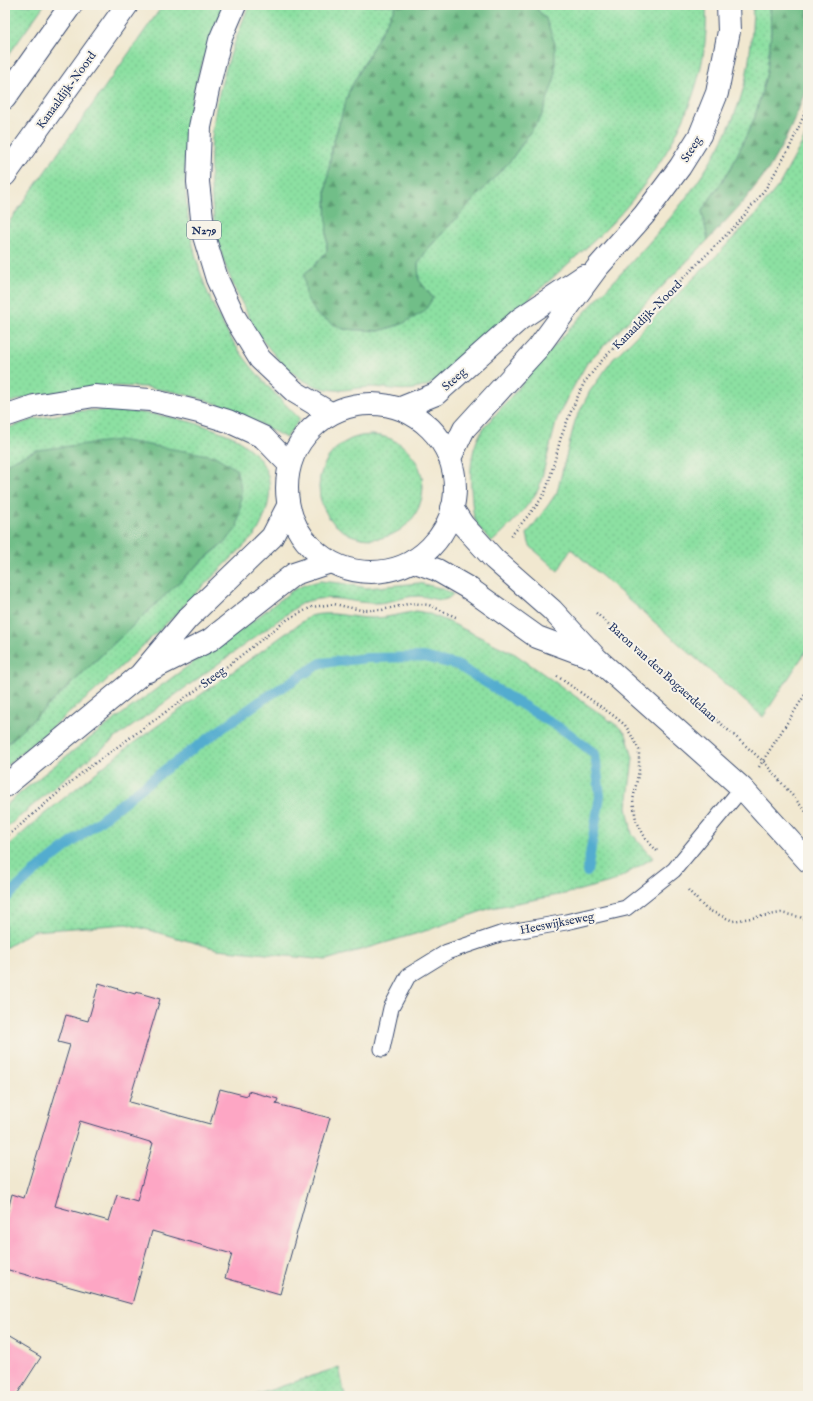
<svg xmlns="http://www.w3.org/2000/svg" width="813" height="1401" font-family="'IM FELL English',serif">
<defs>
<pattern id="grass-dots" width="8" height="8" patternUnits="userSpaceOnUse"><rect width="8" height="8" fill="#8ce0a2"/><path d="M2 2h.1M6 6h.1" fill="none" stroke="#78c08e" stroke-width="1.8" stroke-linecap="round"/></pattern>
<pattern id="forest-firs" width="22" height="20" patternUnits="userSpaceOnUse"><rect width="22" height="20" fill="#71be88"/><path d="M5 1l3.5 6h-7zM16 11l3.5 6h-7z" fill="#5c9b72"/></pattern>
</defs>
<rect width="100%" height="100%" fill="#f7f3e8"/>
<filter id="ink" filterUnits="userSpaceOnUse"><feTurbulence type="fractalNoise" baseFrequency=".025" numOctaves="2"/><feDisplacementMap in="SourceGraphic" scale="8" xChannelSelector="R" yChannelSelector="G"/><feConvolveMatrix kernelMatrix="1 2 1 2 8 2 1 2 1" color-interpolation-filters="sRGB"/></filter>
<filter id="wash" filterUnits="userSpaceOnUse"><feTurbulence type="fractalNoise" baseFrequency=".012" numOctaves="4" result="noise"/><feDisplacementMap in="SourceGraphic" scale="16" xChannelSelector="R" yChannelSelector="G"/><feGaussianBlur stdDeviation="0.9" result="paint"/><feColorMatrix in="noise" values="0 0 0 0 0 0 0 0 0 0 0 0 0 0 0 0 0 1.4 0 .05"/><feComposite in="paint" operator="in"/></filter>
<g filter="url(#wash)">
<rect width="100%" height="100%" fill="#f1e8d0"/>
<g fill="url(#grass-dots)" stroke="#548880">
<path d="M 5,5 L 44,5 L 5,60 Z"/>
<path d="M 163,5 L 224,5 C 215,28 206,50 199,73 C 172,164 183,270 238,349 C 256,375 278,397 300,419 L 286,438 L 238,412 L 206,400 L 175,392 L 145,387 L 113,386 L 36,395 L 5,404 L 5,228 Z"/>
<path d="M 249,5 L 396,5 L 349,91 L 332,147 L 326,190 L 327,251 L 315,265 L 304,274 L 343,329 L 379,331 L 402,324 L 433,298 L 419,280 L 418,264 L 427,250 L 446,229 L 511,160 L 542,115 L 546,19 L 533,5 L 706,5 C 711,88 667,165 611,224 C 591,245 568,263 547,283 C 510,316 473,348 436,381 C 414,394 397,389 374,387 C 364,387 353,389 343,390 C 324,391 307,385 292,372 L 290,373 C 279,360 266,346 256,331 C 252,324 249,316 245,309 C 234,288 224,265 218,242 C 207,190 208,133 222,82 C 229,56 239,31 249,5 Z"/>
<path d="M 753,5 L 770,5 L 771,33 L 767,72 L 755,117 L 731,168 L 702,211 L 708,240 L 587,363 L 566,400 L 557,419 L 539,488 C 528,508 509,526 492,542 C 485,535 477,527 474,517 C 472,508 472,498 471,489 C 470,467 471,448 483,429 C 518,389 550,349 586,311 C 645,247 711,184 740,100 C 750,70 752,37 753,5 Z"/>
<path d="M 808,131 L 808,648 L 763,717 L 571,549 L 558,571 L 531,547 L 529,543 L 527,534 L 549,504 L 557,492 L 575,421 L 590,391 L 614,358 L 721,251 L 756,214 L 779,185 L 794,158 Z"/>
<path d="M 112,410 C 157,413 198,420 240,440 L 239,441 C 247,447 255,452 260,460 C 277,482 269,513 255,535 L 183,606 L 184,607 L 95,691 L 5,767 L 5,746 L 193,569 L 228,540 L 240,511 L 241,488 L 236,469 L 37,450 L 5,464 L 5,429 L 35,419 L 78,411 Z"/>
<circle cx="371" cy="487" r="52"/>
<path d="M 320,581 L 340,583 L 367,588 L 419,583 L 440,588 L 453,594 C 444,606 430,596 418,596 C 403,596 388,604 372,603 C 345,602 330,593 302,603 L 113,740 L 72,772 L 5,829 L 5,806 C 72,749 144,698 216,646 L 217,648 L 293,590 L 304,585 Z"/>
<path d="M 416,611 L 427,613 L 447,621 L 515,654 L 619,727 L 626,734 L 633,758 L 627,807 L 632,834 L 653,858 L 614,881 L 569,893 L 491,908 L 422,932 L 326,960 L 217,949 L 127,924 L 33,931 L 5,948 L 5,849 L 43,815 L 128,747 L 310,616 C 333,610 350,618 372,618 C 387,618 402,614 416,611 Z"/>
<path d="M 339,1367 L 345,1396 L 253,1396 Z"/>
</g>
<g fill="url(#forest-firs)" stroke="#467673">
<path d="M 396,5 L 533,5 L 546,19 L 555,44 L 555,77 L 542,115 L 511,160 L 446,229 L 427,250 L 418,264 L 419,280 L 433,298 L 424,312 L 402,324 L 379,331 L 343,329 L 317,315 L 306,297 L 304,274 L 315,265 L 327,251 L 326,190 L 332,147 L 349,91 Z"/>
<path d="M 770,5 L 808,5 L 808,80 L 804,94 L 796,116 L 785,140 L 768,170 L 743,202 L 708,240 L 702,211 L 731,168 L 755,117 L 767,72 L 771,33 Z"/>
<path d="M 119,440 L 215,456 L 236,469 L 241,488 L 240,511 L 237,528 L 227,540 L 193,569 L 5,746 L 5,464 L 37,450 Z"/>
</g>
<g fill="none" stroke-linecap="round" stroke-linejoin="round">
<path stroke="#52accf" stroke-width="10" d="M 5,899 L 33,873 L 167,768 L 259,702 L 321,663 L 368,658 L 424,657 L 457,665 L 568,733 L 595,754 L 600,796 L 587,872"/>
</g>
<g id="blocks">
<g fill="#fda6c4" fill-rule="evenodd">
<path d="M 99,983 L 135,994 L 136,992 L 160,999 L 129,1102 L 210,1124 L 220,1089 L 247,1096 L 248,1091 L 278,1099 L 276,1104 L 330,1118 L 305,1203 L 280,1294 L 225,1278 L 232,1254 L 152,1231 L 132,1304 L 5,1269 L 5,1221 L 12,1194 L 24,1198 L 70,1045 L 58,1042 L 66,1015 L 88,1021 ZM 80,1121 L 153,1143 L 137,1201 L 117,1195 L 109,1221 L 55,1206 Z"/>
<path d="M 5,1336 L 41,1357 L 16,1396 L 5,1396 Z"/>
</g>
</g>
</g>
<g filter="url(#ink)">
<use href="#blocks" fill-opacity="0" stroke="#3b4b6f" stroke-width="1"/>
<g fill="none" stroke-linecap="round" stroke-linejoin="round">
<defs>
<path id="service" d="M 382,1049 L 391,1008 L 408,976 L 447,952 L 500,934 L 566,922 L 626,908 L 674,870 L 742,788"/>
<g id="tertiary">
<path d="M 148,671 L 210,640 L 294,574 L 330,562"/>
<path d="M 5,786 L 140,675 L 188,618 L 272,537 L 288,506"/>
</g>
<g id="secondary">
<circle cx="371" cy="488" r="84"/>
<path d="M 401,408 L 436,394 L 520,319 L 584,276"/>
<path d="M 450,458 L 464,429 L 538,348 L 597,268 L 644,215 L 680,167 L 700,135 L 717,93 L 729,31 L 728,5"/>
<path d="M 452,508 L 463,525 L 494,559 L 552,610 L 597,659 L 742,788 L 808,861"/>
<path d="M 413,561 L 437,570 L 470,589 L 537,637 L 594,658"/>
</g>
<g id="trunk">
<path d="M 235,5 L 220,40 L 209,85 L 200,127 L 198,182 L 204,236 L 217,279 L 235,318 L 260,359 L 295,392 L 330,413"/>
<path d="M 5,98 L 71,5"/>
<path d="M 5,175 L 127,5"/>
<path d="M 5,416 L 34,406 L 94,396 L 150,400 L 199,412 L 228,421 L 263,437 L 289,464"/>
</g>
</defs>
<use href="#service" stroke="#3b4b6f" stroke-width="17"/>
<use href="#tertiary" stroke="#3b4b6f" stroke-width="24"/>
<use href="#secondary" stroke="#3b4b6f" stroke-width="24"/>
<use href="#trunk" stroke="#3b4b6f" stroke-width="24"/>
<g stroke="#3b4b6f" stroke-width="2.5" stroke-dasharray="1 3" stroke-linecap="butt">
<path d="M 511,536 L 537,505 L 545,493 L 550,478 L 561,437 L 572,409 L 584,383 L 603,359 L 739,222 L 766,188 L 789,149 L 808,106"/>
<path d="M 596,613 L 764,762 L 808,814"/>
<path d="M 557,676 L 614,716 L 625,725 L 630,733 L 639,750 L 639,770 L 633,800 L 636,820 L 646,839 L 657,851"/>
<path d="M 759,767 L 808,690"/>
<path d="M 5,838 L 84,771 L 203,685 L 288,619 L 312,607 L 334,604 L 361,610 L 382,610 L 412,603 L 429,605 L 458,618"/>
<path d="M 688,890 L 706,909 L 733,921 L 781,913 L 800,917 L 808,921"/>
</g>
<use href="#service" stroke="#fff" stroke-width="15"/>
<use href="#tertiary" stroke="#fff" stroke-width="22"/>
<use href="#secondary" stroke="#fff" stroke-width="22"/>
<use href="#trunk" stroke="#fff" stroke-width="22"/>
</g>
</g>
<g text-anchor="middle" stroke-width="4" stroke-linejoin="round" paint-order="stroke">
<rect fill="#f7f3e8" stroke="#5d6a87" stroke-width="1" x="187" y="221" width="34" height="18" rx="3"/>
<g font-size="11" font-weight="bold" fill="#1b2f5e">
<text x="204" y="234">N279</text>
</g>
<g font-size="12" fill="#1b2f5e" stroke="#f7f3e8">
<text transform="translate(66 90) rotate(-54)" y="4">Kanaaldijk-Noord</text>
<text transform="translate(691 149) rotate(-58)" y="4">Steeg</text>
<text transform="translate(647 315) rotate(-45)" y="4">Kanaaldijk-Noord</text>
<text transform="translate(454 379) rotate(-42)" y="4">Steeg</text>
<text transform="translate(663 672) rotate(42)" y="4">Baron van den Bogaerdelaan</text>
<text transform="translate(213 677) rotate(-37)" y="4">Steeg</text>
<text transform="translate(557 923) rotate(-11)" y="4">Heeswijkseweg</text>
</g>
</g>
<rect width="813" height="1401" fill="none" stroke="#f7f3e8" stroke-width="20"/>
</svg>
